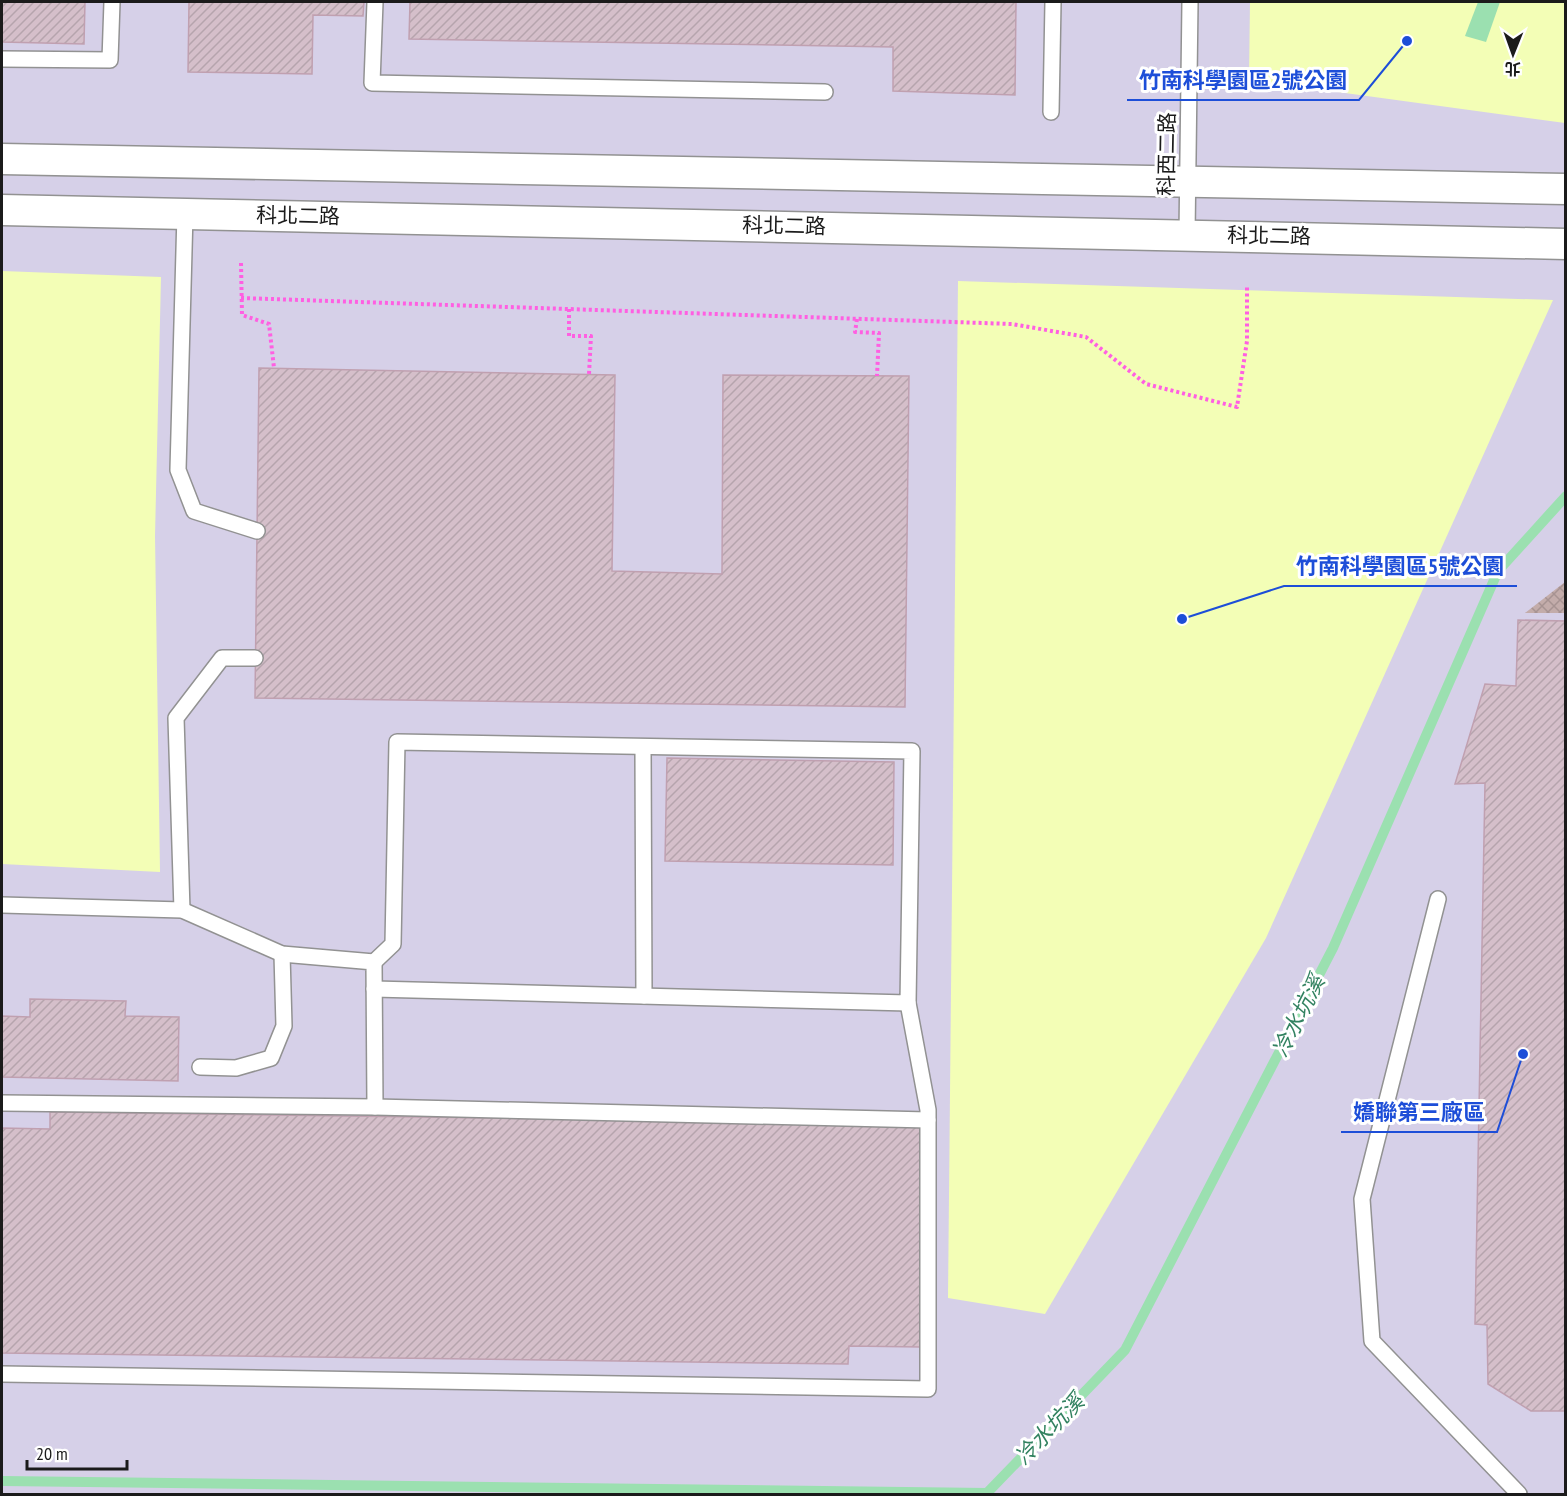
<svg xmlns="http://www.w3.org/2000/svg" width="1567" height="1496" font-family="'PT Sans Narrow','Noto Sans TC',sans-serif">
<defs>
<pattern id="construction-cross-hatch" width="8" height="8" patternUnits="userSpaceOnUse" patternTransform="scale(1.5)"><rect width="8" height="8" fill="#c3acaa"/><path d="M0 0l8 8M0 8l8-8" fill="none" stroke="#a79392"/></pattern>
<pattern id="building-hatch" width="6" height="6" patternUnits="userSpaceOnUse" patternTransform="scale(1.5)"><rect width="6" height="6" fill="#d5bfca"/><path d="M-1 1l2-2M0 6l6-6M5 7l2-2" fill="none" stroke="#b6a4ad"/></pattern>
</defs>
<rect width="100%" height="100%" fill="#eedfe3"/>
<rect fill="#d6d0e8" x="2" y="2" width="1563" height="1492"/>
<path fill="url(#construction-cross-hatch)" d="M 1565,582 L 1565,613 L 1525,613 Z"/>
<g fill="#f3feb6">
<path d="M 1250,2 L 1565,2 L 1565,123 L 1249,80 Z"/>
<path d="M 2,271 L 161,277 L 155,536 L 160,872 L 2,864 Z"/>
<path d="M 958,281 L 1553,300 L 1266,938 L 1045,1314 L 948,1298 Z"/>
</g>
<path fill="#9be0b0" d="M 1478,2 L 1500,2 L 1486,42 L 1465,36 Z"/>
<g fill="none" stroke-linecap="round" stroke-linejoin="round">
<path stroke="#9be0b0" stroke-width="10" d="M 2,1481 L 987,1493 L 1125,1350 L 1333,948 L 1498,571 L 1566,496"/>
</g>
<g fill="url(#building-hatch)" stroke="#c0a0b0" stroke-width="1.5">
<path d="M 2,2 L 85,2 L 84,44 L 2,42 Z"/>
<path d="M 189,2 L 364,2 L 363,16 L 313,15 L 312,74 L 188,72 Z"/>
<path d="M 410,2 L 1016,2 L 1015,95 L 893,91 L 893,47 L 409,39 Z"/>
<path d="M 259,368 L 615,375 L 612,571 L 722,574 L 723,375 L 909,376 L 905,707 L 255,698 Z"/>
<path d="M 1518,620 L 1566,621 L 1566,1411 L 1531,1411 L 1488,1384 L 1487,1325 L 1475,1324 L 1485,783 L 1455,784 L 1485,684 L 1516,686 Z"/>
<path d="M 667,758 L 894,762 L 893,865 L 665,861 Z"/>
<path d="M 30,999 L 126,1001 L 125,1016 L 179,1017 L 178,1081 L 2,1077 L 2,1016 L 30,1017 Z"/>
<path d="M 50,1112 L 925,1124 L 921,1347 L 849,1346 L 848,1364 L 2,1353 L 2,1128 L 50,1129 Z"/>
</g>
<g fill="none" stroke-linecap="round" stroke-linejoin="round">
<defs>
<g id="lane">
<path d="M 375,2 L 372,83 L 825,92"/>
<path d="M 2,59 L 110,60 L 112,2"/>
<path d="M 1051,112 L 1053,2"/>
<path d="M 185,214 L 178,470 L 194,511 L 257,531"/>
<path d="M 1187,234 L 1190,2"/>
<path d="M 643,748 L 644,996"/>
<path d="M 1438,899 L 1362,1199 L 1372,1341 L 1519,1494"/>
<path d="M 2,905 L 182,910 L 282,954 L 374,962 L 375,1107 L 2,1103"/>
<path d="M 182,910 L 176,718 L 222,658 L 255,658"/>
<path d="M 374,962 L 393,944 L 397,742 L 912,751 L 908,1003 L 374,989"/>
<path d="M 200,1067 L 236,1068 L 271,1058 L 284,1026 L 282,954"/>
<path d="M 375,1107 L 928,1120"/>
<path d="M 2,1374 L 928,1389 L 928,1110 L 908,1003"/>
</g>
<g id="street">
<path d="M 2,159 L 1566,189"/>
<path d="M 2,210 L 1566,244"/>
</g>
</defs>
<use href="#lane" stroke="#929292" stroke-width="18"/>
<use href="#street" stroke="#929292" stroke-width="33"/>
<g stroke="#ff5fe2" stroke-width="4" stroke-dasharray="3 3" stroke-linecap="butt">
<path d="M 241,263 L 242,315 L 269,324 L 274,368"/>
<path d="M 241,298 L 1012,324 L 1086,337 L 1146,384 L 1237,407 L 1247,341 L 1247,285"/>
<path d="M 569,309 L 569,336 L 591,336 L 589,374"/>
<path d="M 857,319 L 855,332 L 879,333 L 877,376"/>
</g>
<use href="#lane" stroke="#fff" stroke-width="15"/>
<use href="#street" stroke="#fff" stroke-width="30"/>
</g>
<g text-anchor="middle" stroke-width="6" stroke-linejoin="round" paint-order="stroke">
<g font-size="21" fill="#1b1b1b" stroke="#fff">
<text transform="translate(1167 154) rotate(-89)" y="7">科西二路</text>
<text transform="translate(298 216) rotate(1)" y="7">科北二路</text>
<text transform="translate(784 226) rotate(1)" y="7">科北二路</text>
<text transform="translate(1269 236) rotate(1)" y="7">科北二路</text>
</g>
<g font-size="22" font-style="italic" fill="#328260" stroke="#fff">
<text transform="translate(1298 1016) rotate(-63)" y="8">冷水坑溪</text>
<text transform="translate(1049 1429) rotate(-46)" y="8">冷水坑溪</text>
</g>
</g>
<path fill="none" stroke="#1d4ed8" stroke-width="2" d="M1407 41L1359 100H1127M1182 619L1284 586H1517M1523 1054L1497 1132H1341"/>
<g fill="#1d4ed8" stroke="#fff" stroke-width="2">
<circle cx="1407" cy="41" r="6"/>
<circle cx="1182" cy="619" r="6"/>
<circle cx="1523" cy="1054" r="6"/>
</g>
<g font-size="22" text-anchor="middle" font-weight="bold" fill="#1d4ed8" stroke="#fff" stroke-width="6" stroke-linejoin="round" paint-order="stroke">
<text x="1243" y="88">竹南科學園區2號公園</text>
<text x="1400" y="574">竹南科學園區5號公園</text>
<text x="1419" y="1120">嬌聯第三廠區</text>
</g>
<rect width="1567" height="1496" fill="none" stroke="#1b1b1b" stroke-width="6"/>
<g transform="translate(1513 54) rotate(181)" stroke="#ffffff" stroke-width="4.5" paint-order="stroke">
<path d="M0-4.5L10 22L0 15L-10 22Z" fill="#1b1b1b"/>
<text y="-9" font-size="16" font-weight="bold" text-anchor="middle" fill="#1b1b1b">北</text>
</g>
<path d="M27 1460v9h100v-9" fill="none" stroke="#1b1b1b" stroke-width="3"/>
<text x="36" y="1460" font-size="18" fill="#1b1b1b" stroke="#ffffff" stroke-width="4.5" paint-order="stroke">20 m</text>
</svg>
